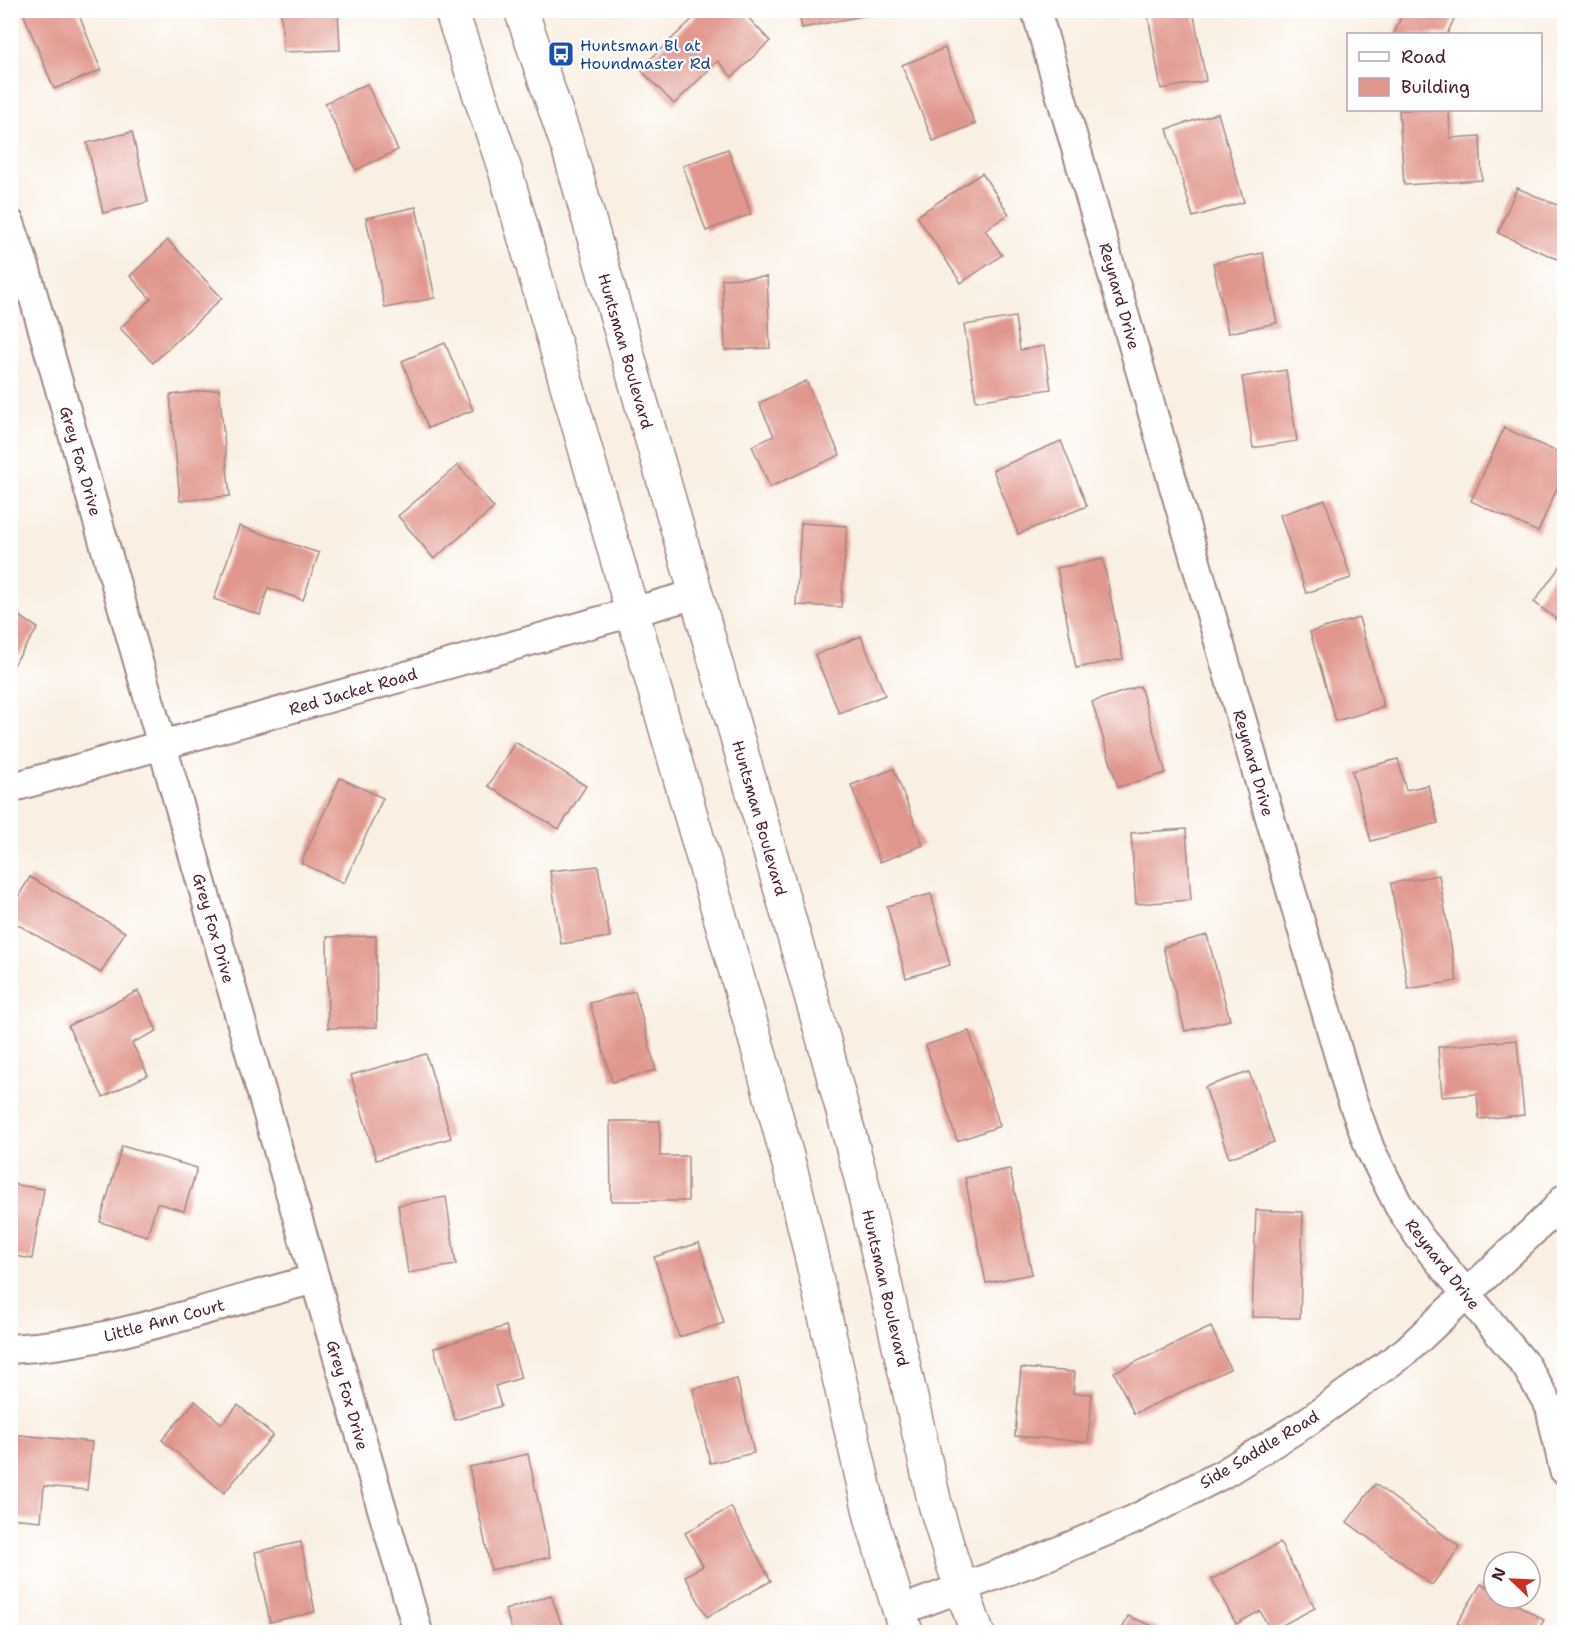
<svg xmlns="http://www.w3.org/2000/svg" width="1575" height="1643" font-family="'Shantell Sans',sans-serif">
<rect width="100%" height="100%" fill="#fff"/>
<filter id="ink" filterUnits="userSpaceOnUse"><feTurbulence type="fractalNoise" baseFrequency=".0167" numOctaves="2"/><feDisplacementMap in="SourceGraphic" scale="12" xChannelSelector="R" yChannelSelector="G"/><feConvolveMatrix kernelMatrix="1 2 1 2 8 2 1 2 1" color-interpolation-filters="sRGB"/></filter>
<filter id="wash" filterUnits="userSpaceOnUse"><feTurbulence type="fractalNoise" baseFrequency=".008" numOctaves="4" result="noise"/><feDisplacementMap in="SourceGraphic" scale="24" xChannelSelector="R" yChannelSelector="G"/><feGaussianBlur stdDeviation="1.35" result="paint"/><feColorMatrix in="noise" values="0 0 0 0 0 0 0 0 0 0 0 0 0 0 0 0 0 1.4 0 .05"/><feComposite in="paint" operator="in"/></filter>
<g filter="url(#wash)">
<rect width="100%" height="100%" fill="#f9efe2"/>
<g id="blocks">
<g fill="#e0968c">
<path d="M 22,10 L 77,10 L 101,70 L 54,89 Z"/>
<path d="M 281,10 L 338,10 L 340,50 L 283,52 Z"/>
<path d="M 702,10 L 741,10 L 770,41 L 732,77 L 718,61 L 674,104 L 640,69 Z"/>
<path d="M 798,10 L 881,10 L 882,12 L 802,28 Z"/>
<path d="M 1147,10 L 1193,10 L 1206,81 L 1161,89 Z"/>
<path d="M 1404,10 L 1458,10 L 1447,34 L 1394,34 Z"/>
<path d="M 945,48 L 975,124 L 933,141 L 902,65 Z"/>
<path d="M 367,84 L 398,150 L 356,170 L 325,103 Z"/>
<path d="M 1399,110 L 1449,110 L 1450,138 L 1480,136 L 1482,180 L 1404,185 Z"/>
<path d="M 1218,113 L 1244,202 L 1193,217 L 1167,129 Z"/>
<path d="M 132,132 L 148,202 L 103,213 L 87,143 Z"/>
<path d="M 728,149 L 751,214 L 706,231 L 683,166 Z"/>
<path d="M 982,173 L 1009,214 L 985,230 L 1002,255 L 961,283 L 917,216 Z"/>
<path d="M 1517,188 L 1564,208 L 1564,262 L 1498,233 Z"/>
<path d="M 416,207 L 435,298 L 385,308 L 366,218 Z"/>
<path d="M 168,240 L 222,298 L 153,363 L 120,328 L 151,299 L 130,276 Z"/>
<path d="M 1263,253 L 1277,323 L 1228,333 L 1213,263 Z"/>
<path d="M 767,277 L 770,348 L 725,350 L 722,279 Z"/>
<path d="M 1015,317 L 1020,350 L 1044,346 L 1051,389 L 976,401 L 964,325 Z"/>
<path d="M 445,343 L 473,410 L 428,428 L 402,361 Z"/>
<path d="M 1286,370 L 1297,441 L 1253,448 L 1242,377 Z"/>
<path d="M 806,381 L 840,455 L 770,487 L 752,446 L 774,436 L 759,403 Z"/>
<path d="M 219,389 L 230,496 L 180,501 L 170,395 Z"/>
<path d="M 1504,428 L 1564,455 L 1564,472 L 1538,532 L 1471,501 Z"/>
<path d="M 1061,441 L 1087,506 L 1018,534 L 993,470 Z"/>
<path d="M 458,465 L 494,508 L 434,559 L 398,516 Z"/>
<path d="M 1325,500 L 1351,578 L 1306,593 L 1280,515 Z"/>
<path d="M 801,523 L 847,526 L 841,607 L 796,605 Z"/>
<path d="M 239,526 L 319,553 L 303,600 L 268,588 L 260,615 L 214,599 Z"/>
<path d="M 1103,559 L 1123,659 L 1076,668 L 1057,568 Z"/>
<path d="M 1561,565 L 1564,567 L 1564,625 L 1534,602 Z"/>
<path d="M 10,610 L 38,628 L 10,670 Z"/>
<path d="M 1359,618 L 1384,707 L 1336,721 L 1310,632 Z"/>
<path d="M 861,636 L 885,695 L 839,713 L 815,655 Z"/>
<path d="M 1140,686 L 1166,773 L 1118,787 L 1092,702 Z"/>
<path d="M 515,742 L 586,786 L 559,829 L 488,786 Z"/>
<path d="M 1398,759 L 1406,790 L 1428,785 L 1438,823 L 1371,841 L 1352,771 Z"/>
<path d="M 894,769 L 923,845 L 880,862 L 851,785 Z"/>
<path d="M 340,778 L 383,798 L 344,883 L 301,863 Z"/>
<path d="M 1186,829 L 1191,900 L 1136,904 L 1131,833 Z"/>
<path d="M 598,866 L 610,937 L 561,944 L 550,871 Z"/>
<path d="M 1439,875 L 1457,981 L 1408,989 L 1391,883 Z"/>
<path d="M 30,877 L 125,932 L 101,973 L 10,920 L 10,910 Z"/>
<path d="M 931,894 L 950,965 L 906,978 L 887,906 Z"/>
<path d="M 1207,935 L 1230,1020 L 1185,1031 L 1163,947 Z"/>
<path d="M 376,936 L 377,1027 L 328,1028 L 327,937 Z"/>
<path d="M 138,991 L 157,1031 L 132,1043 L 148,1075 L 103,1097 L 68,1026 Z"/>
<path d="M 635,991 L 656,1070 L 612,1082 L 590,1003 Z"/>
<path d="M 969,1031 L 1000,1126 L 957,1141 L 926,1045 Z"/>
<path d="M 1517,1040 L 1524,1115 L 1479,1119 L 1477,1094 L 1442,1097 L 1438,1047 Z"/>
<path d="M 426,1054 L 451,1138 L 376,1160 L 351,1075 Z"/>
<path d="M 1249,1072 L 1274,1142 L 1229,1158 L 1205,1087 Z"/>
<path d="M 610,1121 L 660,1121 L 660,1156 L 688,1156 L 688,1201 L 611,1201 Z"/>
<path d="M 122,1146 L 197,1168 L 184,1211 L 157,1203 L 147,1236 L 100,1222 Z"/>
<path d="M 1010,1169 L 1032,1274 L 986,1283 L 965,1178 Z"/>
<path d="M 10,1184 L 44,1189 L 32,1259 L 10,1255 Z"/>
<path d="M 446,1197 L 456,1265 L 408,1273 L 398,1205 Z"/>
<path d="M 1256,1210 L 1303,1212 L 1300,1318 L 1252,1317 Z"/>
<path d="M 699,1243 L 724,1323 L 679,1337 L 654,1257 Z"/>
<path d="M 506,1326 L 521,1378 L 495,1386 L 501,1406 L 455,1420 L 434,1348 Z"/>
<path d="M 1211,1327 L 1230,1369 L 1134,1414 L 1114,1372 Z"/>
<path d="M 1021,1368 L 1075,1372 L 1073,1393 L 1092,1394 L 1088,1442 L 1015,1436 Z"/>
<path d="M 737,1379 L 754,1453 L 710,1463 L 693,1389 Z"/>
<path d="M 195,1401 L 222,1424 L 238,1405 L 273,1435 L 224,1493 L 162,1440 Z"/>
<path d="M 10,1434 L 92,1442 L 87,1490 L 44,1486 L 41,1521 L 10,1518 Z"/>
<path d="M 528,1454 L 550,1557 L 491,1570 L 469,1467 Z"/>
<path d="M 1375,1484 L 1460,1547 L 1432,1585 L 1347,1522 Z"/>
<path d="M 731,1507 L 771,1581 L 707,1617 L 685,1576 L 703,1566 L 685,1533 Z"/>
<path d="M 301,1542 L 315,1612 L 270,1622 L 255,1552 Z"/>
<path d="M 1280,1543 L 1315,1608 L 1271,1631 L 1260,1611 L 1236,1624 L 1212,1579 Z"/>
<path d="M 1481,1584 L 1494,1591 L 1494,1598 L 1506,1598 L 1544,1620 L 1537,1632 L 1473,1632 L 1457,1623 Z"/>
<path d="M 551,1595 L 564,1632 L 513,1632 L 505,1610 Z"/>
<path d="M 1128,1616 L 1167,1632 L 1121,1632 Z"/>
</g>
</g>
</g>
<g filter="url(#ink)">
<use href="#blocks" fill-opacity="0" stroke="#a28786" stroke-width="1.5"/>
<g fill="none" stroke-linecap="round" stroke-linejoin="round">
<defs>
<g id="minor">
<path d="M 1036,10 L 1350,1094 L 1370,1149 L 1399,1206 L 1420,1238 L 1526,1366 L 1550,1407 L 1564,1470"/>
<path d="M 10,223 L 25,267 L 315,1279 L 418,1632"/>
<path d="M 10,788 L 696,594"/>
<path d="M 10,1349 C 73,1346 131,1331 191,1314 C 232,1302 273,1290 315,1279"/>
<path d="M 899,1611 L 1042,1558 L 1133,1520 L 1223,1474 L 1304,1424 L 1406,1351 L 1553,1212 L 1564,1199"/>
</g>
<g id="tertiary">
<path d="M 451,10 L 505,170 L 759,1052 L 797,1194 L 872,1521 L 906,1632"/>
<path d="M 521,10 L 569,150 L 822,1034 L 861,1178 L 935,1504 L 952,1561 L 977,1632"/>
</g>
</defs>
<use href="#minor" stroke="#a28786" stroke-width="32"/>
<use href="#tertiary" stroke="#a28786" stroke-width="36"/>
<use href="#minor" stroke="#fff" stroke-width="28"/>
<use href="#tertiary" stroke="#fff" stroke-width="33"/>
</g>
</g>
<defs>
<symbol id="bus-square" viewBox="-11 -11 22 22"><rect x="-9" y="-9" width="18" height="18" rx="4" fill="#1a4fb4" stroke="#fff"/><path d="M-5-6H5V4H4V6H2V4H-2V6H-4V4H-5ZM-3.5-4V0h7V-4ZM-3.5 1.2v1.5H-2V1.2ZM2 1.2v1.5H3.5V1.2Z" fill="#fff"/></symbol>
</defs>
<g fill-rule="evenodd">
<use href="#bus-square" x="546" y="39" width="30" height="30"/>
</g>
<g text-anchor="middle" stroke-width="4.5" stroke-linejoin="round" paint-order="stroke">
<g font-size="16" fill="#164399" stroke="#fff" text-anchor="start">
<text x="580" y="51">Huntsman Bl at<tspan x="580" dy="18">Houndmaster Rd</tspan></text>
</g>
<g font-size="16" fill="#4a1f2b" stroke="#fff">
<text transform="translate(1120 296) rotate(74)" y="6">Reynard Drive</text>
<text transform="translate(626 351) rotate(74)" y="6">Huntsman Boulevard</text>
<text transform="translate(81 461) rotate(74)" y="6">Grey Fox Drive</text>
<text transform="translate(353 691) rotate(-16)" y="6">Red Jacket Road</text>
<text transform="translate(1254 763) rotate(74)" y="6">Reynard Drive</text>
<text transform="translate(760 818) rotate(74)" y="6">Huntsman Boulevard</text>
<text transform="translate(214 928) rotate(74)" y="6">Grey Fox Drive</text>
<text transform="translate(1443 1264) rotate(52)" y="6">Reynard Drive</text>
<text transform="translate(886 1288) rotate(77)" y="6">Huntsman Boulevard</text>
<text transform="translate(164 1320) rotate(-15)" y="6">Little Ann Court</text>
<text transform="translate(348 1395) rotate(74)" y="6">Grey Fox Drive</text>
<text transform="translate(1259 1449) rotate(-31)" y="6">Side Saddle Road</text>
</g>
</g>
<rect width="1575" height="1643" fill="none" stroke="#fff" stroke-width="36"/>
<rect x="1347" y="33" width="195" height="78" fill="#ffffff" stroke="#b7a5aa" stroke-width="1.5"/>
<rect x="1359" y="52" width="30" height="9" fill="#ffffff" stroke="#b7a5aa" stroke-width="1.5"/>
<text x="1401" y="63" font-size="18" fill="#4a1f2b">Road</text>
<rect x="1359" y="78" width="30" height="18" fill="#e0968c" stroke="#b7a5aa" stroke-width="1.5"/>
<text x="1401" y="93" font-size="18" fill="#4a1f2b">Building</text>
<g transform="translate(1512 1580) rotate(293)"><circle r="28" fill="#ffffff" stroke="#b7a5aa" stroke-width="1.5"/>
<path d="M0-4.5L10 22L0 15L-10 22Z" fill="#c8321e"/>
<text y="-9" font-size="16" font-weight="bold" text-anchor="middle" fill="#4a1f2b">N</text>
</g>
</svg>
